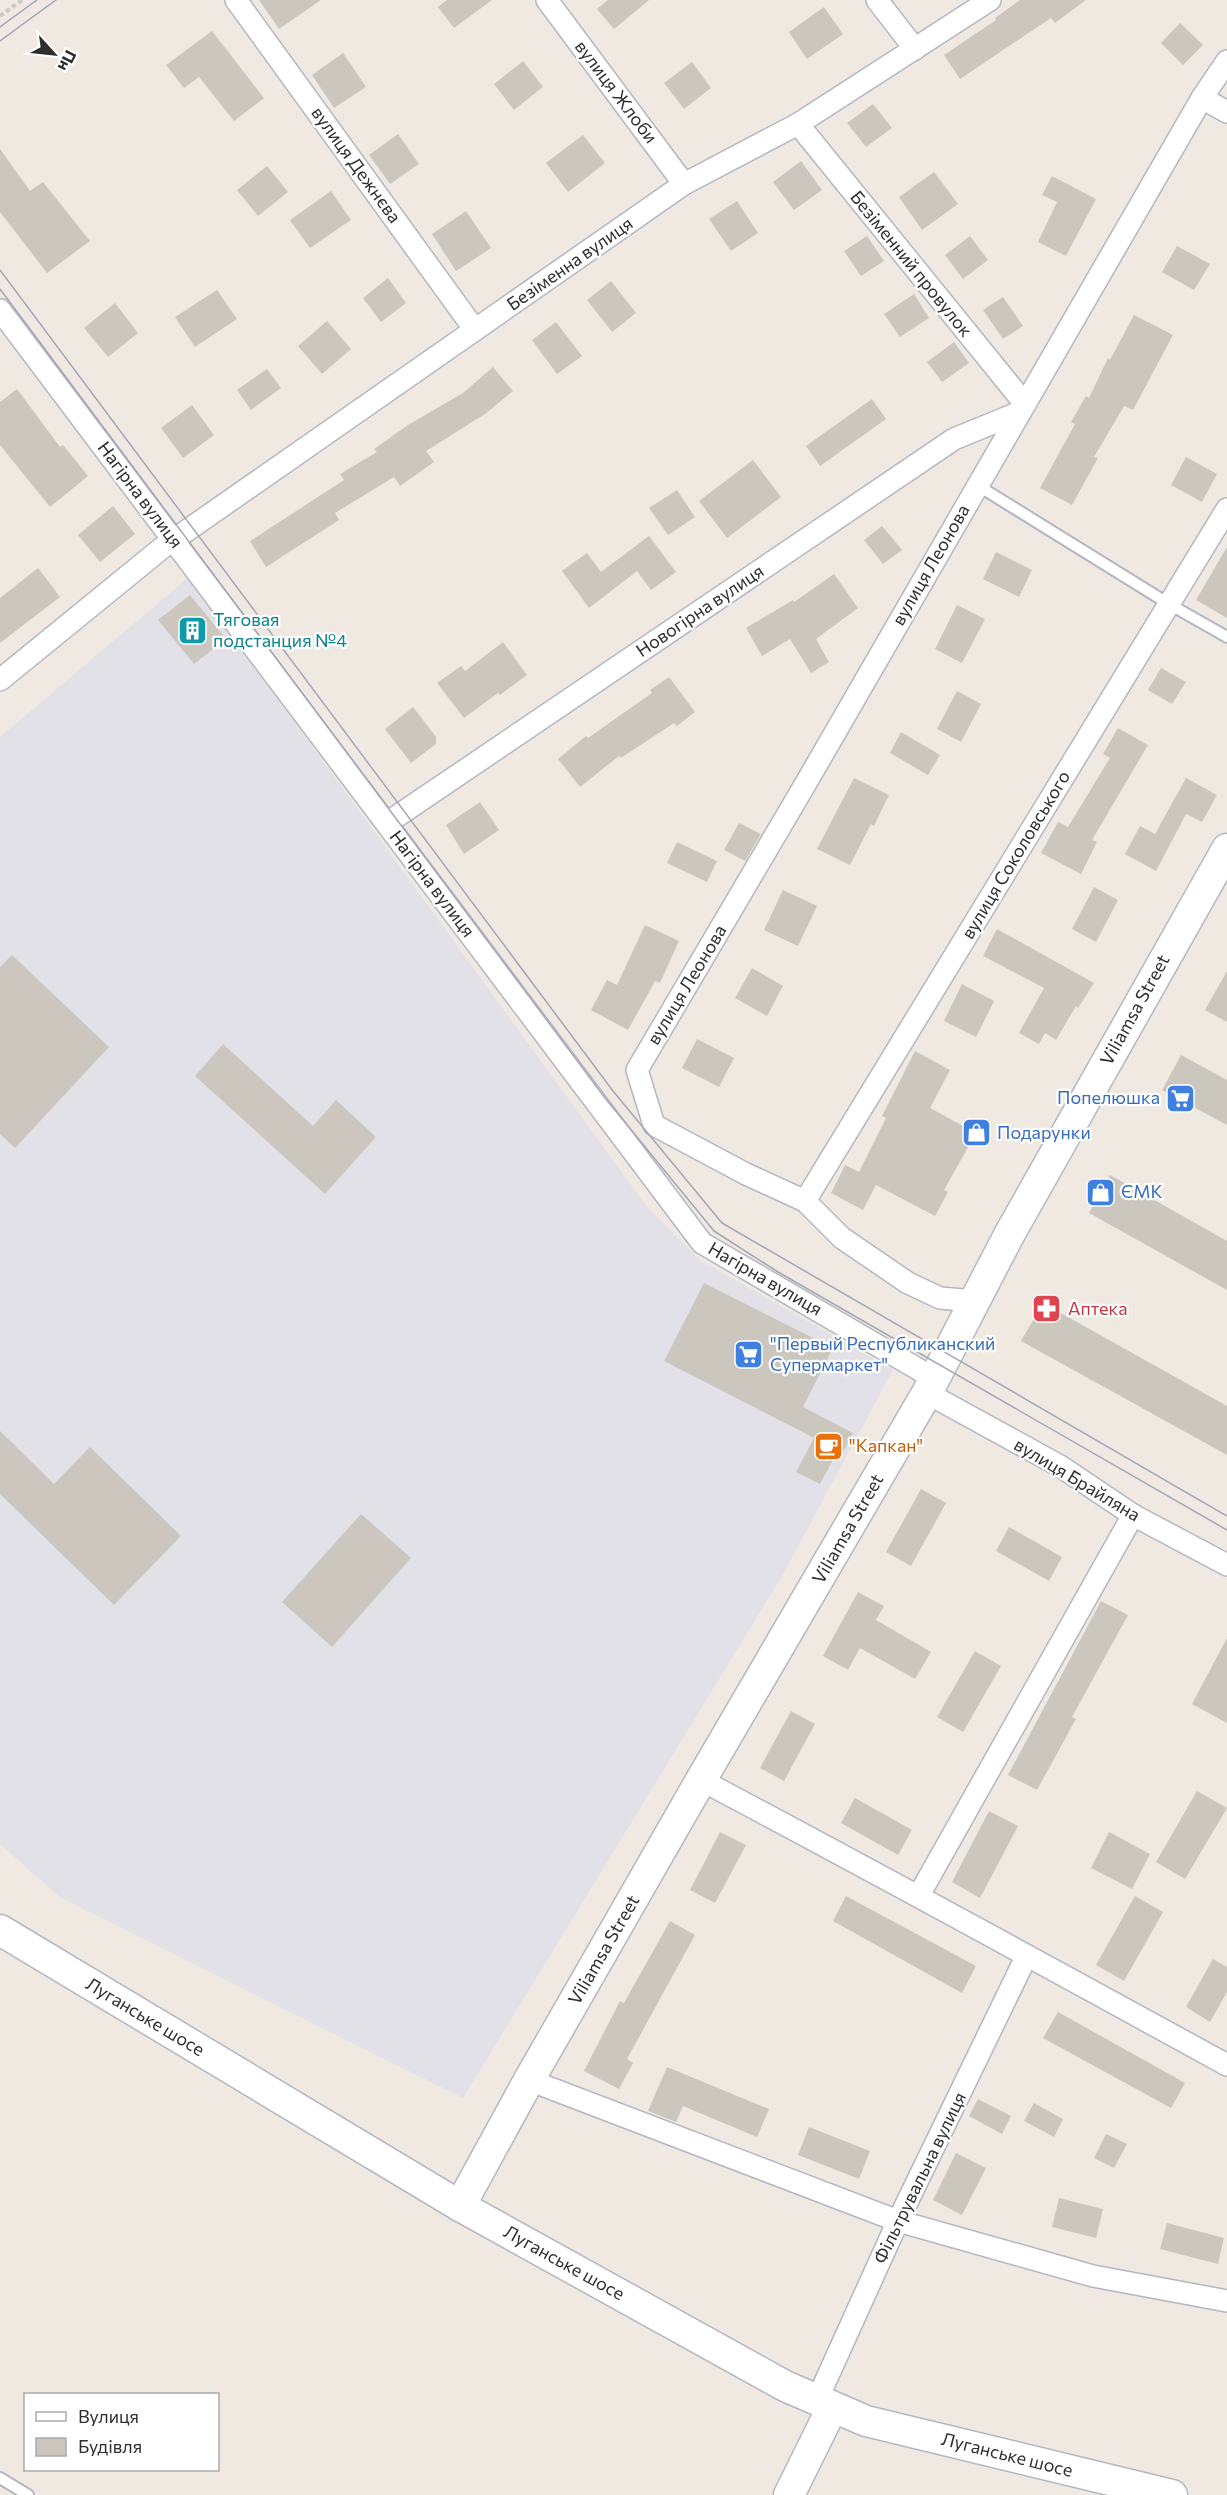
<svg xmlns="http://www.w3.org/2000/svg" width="1227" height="2495" font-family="Commissioner,sans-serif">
<rect width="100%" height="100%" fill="#efe9e1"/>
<path fill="#e3e1e8" d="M 189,577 L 647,1207 L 700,1260 L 893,1370 L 782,1576 L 463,2098 L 61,1898 L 0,1844 L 0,737 Z"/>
<g fill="#cbc7bf">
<path d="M 259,0 L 321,0 L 279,29 Z"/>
<path d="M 447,0 L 492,0 L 454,28 L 438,7 Z"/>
<path d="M 608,0 L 649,0 L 614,29 L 597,9 Z"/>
<path d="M 1020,0 L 1086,0 L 1055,23 L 1051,18 L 960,79 L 944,55 L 996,20 L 995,18 Z"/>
<path d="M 824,7 L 843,34 L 807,59 L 789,32 Z"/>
<path d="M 1180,23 L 1203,45 L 1183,65 L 1161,43 Z"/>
<path d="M 212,31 L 264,98 L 234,121 L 199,77 L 184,88 L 166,65 Z"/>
<path d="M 343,53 L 366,87 L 334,108 L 312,75 Z"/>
<path d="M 523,61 L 543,87 L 514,110 L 494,84 Z"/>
<path d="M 692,62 L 711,88 L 684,109 L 664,83 Z"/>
<path d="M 873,104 L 892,128 L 866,147 L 847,123 Z"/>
<path d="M 398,134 L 419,164 L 390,184 L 369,155 Z"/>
<path d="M 583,135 L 605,163 L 568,192 L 546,163 Z"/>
<path d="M 0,149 L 30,191 L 43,182 L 90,241 L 47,273 L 0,212 Z"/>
<path d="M 801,161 L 822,190 L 794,210 L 773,182 Z"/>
<path d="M 267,166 L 288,192 L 258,216 L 237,190 Z"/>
<path d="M 934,172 L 958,204 L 922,230 L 899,197 Z"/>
<path d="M 1052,176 L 1096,199 L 1066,256 L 1038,242 L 1057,202 L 1042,195 Z"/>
<path d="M 331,191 L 351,220 L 310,248 L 290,220 Z"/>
<path d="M 737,201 L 758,233 L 731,251 L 709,219 Z"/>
<path d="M 466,211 L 491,248 L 456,271 L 432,234 Z"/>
<path d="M 867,236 L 884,261 L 861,276 L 844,251 Z"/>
<path d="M 970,236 L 988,260 L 963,279 L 945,255 Z"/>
<path d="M 1177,246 L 1210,264 L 1194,290 L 1162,272 Z"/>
<path d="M 388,278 L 406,303 L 381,322 L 363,298 Z"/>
<path d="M 611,281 L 636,313 L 612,332 L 587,300 Z"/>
<path d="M 217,290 L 237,319 L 195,347 L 175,317 Z"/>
<path d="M 914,294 L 929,318 L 900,337 L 884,314 Z"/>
<path d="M 1003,297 L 1023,326 L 1003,339 L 983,310 Z"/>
<path d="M 115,303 L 138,333 L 108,357 L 84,328 Z"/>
<path d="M 1134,315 L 1173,335 L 1133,410 L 1124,406 L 1094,457 L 1098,458 L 1072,505 L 1040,488 L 1075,424 L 1071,422 L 1086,396 L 1089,398 L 1108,358 L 1110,360 Z"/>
<path d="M 327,321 L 351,349 L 322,374 L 298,346 Z"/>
<path d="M 556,322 L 582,356 L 557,374 L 532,340 Z"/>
<path d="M 954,342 L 969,363 L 942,382 L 927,362 Z"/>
<path d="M 493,367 L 513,391 L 485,414 L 426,451 L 434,462 L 400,486 L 394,477 L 335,513 L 339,520 L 266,567 L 250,541 L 344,480 L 340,474 L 377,452 L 374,449 L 408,425 L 463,393 Z"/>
<path d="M 267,369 L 281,388 L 251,410 L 237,390 Z"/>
<path d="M 17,389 L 60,447 L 63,445 L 88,476 L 50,507 L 0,445 L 0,402 Z"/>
<path d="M 872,399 L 886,419 L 820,466 L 806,446 Z"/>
<path d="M 192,405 L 214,435 L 183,458 L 161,428 Z"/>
<path d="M 1186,457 L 1217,474 L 1202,502 L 1171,485 Z"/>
<path d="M 753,460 L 781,497 L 727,538 L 699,501 Z"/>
<path d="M 677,490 L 695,517 L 668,535 L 649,508 Z"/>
<path d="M 113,506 L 135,534 L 100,562 L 78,535 Z"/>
<path d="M 882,526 L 902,550 L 883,564 L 864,540 Z"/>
<path d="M 649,536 L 676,572 L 651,590 L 637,571 L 589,608 L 562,571 L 587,553 L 601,572 Z"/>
<path d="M 1227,547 L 1227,618 L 1196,600 Z"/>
<path d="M 996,552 L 1032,570 L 1019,597 L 983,579 Z"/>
<path d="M 38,568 L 60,597 L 0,643 L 0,598 Z"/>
<path d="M 834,574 L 858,608 L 816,639 L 829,662 L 811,673 L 790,639 L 762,656 L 746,628 L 793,600 L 794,602 Z"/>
<path d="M 190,595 L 226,639 L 194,664 L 158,620 Z"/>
<path d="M 957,605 L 985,619 L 962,663 L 935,649 Z"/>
<path d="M 503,642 L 527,675 L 500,695 L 498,693 L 464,718 L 437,683 L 461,666 L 465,671 Z"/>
<path d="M 1161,668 L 1186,682 L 1172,704 L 1148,690 Z"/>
<path d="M 669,677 L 695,712 L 677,726 L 674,723 L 621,758 L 619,756 L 580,787 L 558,759 L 586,736 L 588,738 L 652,693 L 650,690 Z"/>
<path d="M 957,691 L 981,704 L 961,742 L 937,729 Z"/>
<path d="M 413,707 L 436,737 L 436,744 L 411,763 L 385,729 Z"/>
<path d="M 1118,728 L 1148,745 L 1092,840 L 1097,842 L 1081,874 L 1041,853 L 1058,822 L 1068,827 L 1110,758 L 1103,754 Z"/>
<path d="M 901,732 L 940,755 L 928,775 L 890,753 Z"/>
<path d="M 854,778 L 889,795 L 874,826 L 871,824 L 850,865 L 817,849 Z"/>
<path d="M 1186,778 L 1217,795 L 1202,822 L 1186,814 L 1156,871 L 1125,854 L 1140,826 L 1155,834 Z"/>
<path d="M 480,802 L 499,830 L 464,854 L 446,825 Z"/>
<path d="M 739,823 L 761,834 L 745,861 L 724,850 Z"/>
<path d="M 677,842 L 717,861 L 707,882 L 667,863 Z"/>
<path d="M 1094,887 L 1118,900 L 1096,942 L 1072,929 Z"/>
<path d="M 783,890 L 817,906 L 798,946 L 764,930 Z"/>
<path d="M 645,925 L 679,941 L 660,983 L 655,981 L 628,1030 L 591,1010 L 607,980 L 617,985 Z"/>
<path d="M 997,929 L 1094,983 L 1078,1008 L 1076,1006 L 1056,1040 L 1045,1033 L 1039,1044 L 1019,1033 L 1044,988 L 983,956 Z"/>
<path d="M 12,955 L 109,1047 L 15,1148 L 0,1134 L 0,967 Z"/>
<path d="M 752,968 L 783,986 L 767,1016 L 735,998 Z"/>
<path d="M 1227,971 L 1227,1022 L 1205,1010 Z"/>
<path d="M 962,984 L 994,1001 L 976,1037 L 944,1021 Z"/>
<path d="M 697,1039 L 734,1058 L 719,1087 L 682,1068 Z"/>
<path d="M 223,1044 L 313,1126 L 336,1100 L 376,1137 L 325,1194 L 195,1076 Z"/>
<path d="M 915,1051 L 950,1070 L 930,1108 L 976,1133 L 944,1190 L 948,1192 L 935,1216 L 876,1185 L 863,1210 L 831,1193 L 845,1165 L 859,1172 L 886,1118 L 882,1116 Z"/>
<path d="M 1181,1055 L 1227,1080 L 1227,1125 L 1162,1090 Z"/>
<path d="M 1110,1175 L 1227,1241 L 1227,1290 L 1089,1213 Z"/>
<path d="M 704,1283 L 833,1348 L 803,1407 L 853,1433 L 839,1460 L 834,1458 L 820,1484 L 796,1472 L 814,1438 L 664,1361 Z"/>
<path d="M 1043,1303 L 1227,1406 L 1227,1455 L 1021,1341 Z"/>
<path d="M 0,1431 L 54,1484 L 90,1447 L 181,1536 L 114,1605 L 0,1494 Z"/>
<path d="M 921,1489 L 946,1503 L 911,1566 L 886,1552 Z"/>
<path d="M 361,1514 L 411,1558 L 332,1647 L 282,1602 Z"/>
<path d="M 1009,1527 L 1062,1557 L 1049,1581 L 996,1551 Z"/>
<path d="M 858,1592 L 884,1606 L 876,1620 L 931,1652 L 915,1679 L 860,1648 L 848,1670 L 823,1656 Z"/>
<path d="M 1101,1601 L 1128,1615 L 1072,1717 L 1076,1719 L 1037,1790 L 1008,1775 Z"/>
<path d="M 1227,1638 L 1227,1723 L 1192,1704 Z"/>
<path d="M 975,1651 L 1001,1666 L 963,1732 L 937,1717 Z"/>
<path d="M 791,1711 L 815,1724 L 784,1781 L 760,1768 Z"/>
<path d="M 1197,1791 L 1227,1808 L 1185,1879 L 1156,1862 Z"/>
<path d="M 855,1798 L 912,1830 L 898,1855 L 841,1823 Z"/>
<path d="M 989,1811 L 1018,1826 L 980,1898 L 952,1882 Z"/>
<path d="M 720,1832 L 746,1845 L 715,1903 L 690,1890 Z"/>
<path d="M 1109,1832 L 1150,1854 L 1132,1889 L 1091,1868 Z"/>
<path d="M 846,1896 L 976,1966 L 962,1993 L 833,1921 Z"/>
<path d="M 1135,1896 L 1163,1912 L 1124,1981 L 1096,1965 Z"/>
<path d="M 670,1921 L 695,1935 L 627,2059 L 633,2063 L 619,2089 L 584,2071 L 620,2001 L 624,2003 Z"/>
<path d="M 1213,1959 L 1227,1967 L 1227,1992 L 1210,2022 L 1186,2007 Z"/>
<path d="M 1058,2012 L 1185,2083 L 1171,2108 L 1043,2038 Z"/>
<path d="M 667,2067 L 769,2109 L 757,2137 L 683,2106 L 676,2122 L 648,2111 Z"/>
<path d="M 978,2099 L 1011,2116 L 1002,2134 L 969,2116 Z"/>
<path d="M 1034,2103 L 1063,2119 L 1054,2137 L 1024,2121 Z"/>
<path d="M 809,2127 L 870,2151 L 859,2179 L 798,2155 Z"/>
<path d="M 1106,2134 L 1127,2144 L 1114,2168 L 1094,2158 Z"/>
<path d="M 956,2153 L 986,2168 L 962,2215 L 933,2200 Z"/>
<path d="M 1059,2198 L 1103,2209 L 1096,2238 L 1052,2227 Z"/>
<path d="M 1167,2223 L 1224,2238 L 1218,2264 L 1160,2249 Z"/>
</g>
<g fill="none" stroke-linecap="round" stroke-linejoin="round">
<defs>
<g id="lane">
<path d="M 977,485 L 1169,604 L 1227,637"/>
<path d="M 0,2478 L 28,2495"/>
</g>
<g id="street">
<path d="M 236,0 L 475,330"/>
<path d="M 547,0 L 684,184"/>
<path d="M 877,0 L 915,49"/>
<path d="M 1202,98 L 1227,112"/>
<path d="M 798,124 L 1025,404"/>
<path d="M 0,310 L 702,1243 L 935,1379"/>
<path d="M 0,680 L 162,548 L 684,184 L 798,124 L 990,0"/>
<path d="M 387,823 L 954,439 L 1020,412"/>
<path d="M 805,1201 L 1227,509"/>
<path d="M 976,1301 L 940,1298 L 908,1283 L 842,1238 L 805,1201 L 746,1174 L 654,1125 L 637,1070 L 806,783 L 1202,98 L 1227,61"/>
<path d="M 927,1393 L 1060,1466 L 1133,1515 L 1227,1565"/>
<path d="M 701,1780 C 877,1873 1052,1969 1227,2065"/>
<path d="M 919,1895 L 1133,1515"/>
<path d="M 529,2080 L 898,2221 L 1093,2276 L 1227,2301"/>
<path d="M 817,2400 L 898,2221 L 1026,1957"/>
</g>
<g id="secondary">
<path d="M 0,1930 L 460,2206 L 785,2386 L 866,2421 L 1172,2495"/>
<path d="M 460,2206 L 529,2080 L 701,1780 L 927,1393 L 1009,1235 L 1227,849"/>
<path d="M 789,2495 L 832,2408"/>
</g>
</defs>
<use href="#lane" stroke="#b4b7c1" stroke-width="14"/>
<use href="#street" stroke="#b4b7c1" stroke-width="24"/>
<use href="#secondary" stroke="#b4b7c1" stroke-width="33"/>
<path stroke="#c9c9c9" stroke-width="4" stroke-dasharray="4.5 3" stroke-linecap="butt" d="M 0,16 L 22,0"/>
<use href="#lane" stroke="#fff" stroke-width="10"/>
<use href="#street" stroke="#fff" stroke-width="21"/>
<use href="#secondary" stroke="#fff" stroke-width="30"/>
<g stroke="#a3a6b8" stroke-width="1.5">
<path d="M 0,27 L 37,0"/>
<path d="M 0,41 L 56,0"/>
<path d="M 0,270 L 613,1091 L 722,1223 L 1227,1516"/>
<path d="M 0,289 L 605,1098 L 714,1231 L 778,1272 L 1227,1530"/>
</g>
</g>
<defs>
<symbol id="building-square" viewBox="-11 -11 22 22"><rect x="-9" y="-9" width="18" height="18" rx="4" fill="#0f9aa8" stroke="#fff"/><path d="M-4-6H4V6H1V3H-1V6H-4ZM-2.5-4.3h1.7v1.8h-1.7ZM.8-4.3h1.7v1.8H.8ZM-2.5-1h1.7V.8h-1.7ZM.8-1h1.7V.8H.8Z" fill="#fff"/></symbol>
<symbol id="supermarket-square" viewBox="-11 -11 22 22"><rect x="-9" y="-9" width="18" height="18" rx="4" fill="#3f7fe0" stroke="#fff"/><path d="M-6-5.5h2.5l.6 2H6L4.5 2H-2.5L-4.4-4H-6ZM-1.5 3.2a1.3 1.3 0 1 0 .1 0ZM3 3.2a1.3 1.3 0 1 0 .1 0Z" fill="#fff"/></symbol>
<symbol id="shop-square" viewBox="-11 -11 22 22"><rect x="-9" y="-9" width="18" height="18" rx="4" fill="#3f7fe0" stroke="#fff"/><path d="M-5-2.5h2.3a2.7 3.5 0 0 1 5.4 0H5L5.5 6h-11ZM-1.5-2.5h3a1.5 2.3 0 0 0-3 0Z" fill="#fff"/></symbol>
<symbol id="pharmacy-square" viewBox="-11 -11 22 22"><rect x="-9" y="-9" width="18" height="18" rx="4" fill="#e0444e" stroke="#fff"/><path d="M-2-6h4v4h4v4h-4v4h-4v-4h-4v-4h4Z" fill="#fff"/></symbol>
<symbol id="cafe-square" viewBox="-11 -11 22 22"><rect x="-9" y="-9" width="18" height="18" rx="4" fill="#e8710a" stroke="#fff"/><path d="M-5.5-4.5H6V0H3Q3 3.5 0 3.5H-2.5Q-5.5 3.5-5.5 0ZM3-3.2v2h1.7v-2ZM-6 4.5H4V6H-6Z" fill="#fff"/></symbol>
</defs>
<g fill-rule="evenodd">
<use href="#building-square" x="176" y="614" width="33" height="33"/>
<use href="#supermarket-square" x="1164" y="1082" width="33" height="33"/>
<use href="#shop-square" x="960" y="1116" width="33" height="33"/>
<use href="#shop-square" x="1084" y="1176" width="33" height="33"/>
<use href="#pharmacy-square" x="1030" y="1292" width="33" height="33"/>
<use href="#supermarket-square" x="732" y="1338" width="33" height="33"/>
<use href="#cafe-square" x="812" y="1430" width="33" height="33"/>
</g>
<g text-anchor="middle" stroke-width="4.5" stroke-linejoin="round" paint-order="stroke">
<g font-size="18" fill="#2e2e2e" stroke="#fff">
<text transform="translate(616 92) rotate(53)" y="6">вулиця Жлоби</text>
<text transform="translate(356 165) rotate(54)" y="6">вулиця Дежнєва</text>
<text transform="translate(570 264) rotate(-35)" y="6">Безіменна вулиця</text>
<text transform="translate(911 264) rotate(51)" y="6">Безіменний провулок</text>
<text transform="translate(140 495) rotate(53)" y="6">Нагірна вулиця</text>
<text transform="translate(931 565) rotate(-60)" y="6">вулиця Леонова</text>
<text transform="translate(700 611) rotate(-34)" y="6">Новогірна вулиця</text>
<text transform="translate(1016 855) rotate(-59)" y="6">вулиця Соколовського</text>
<text transform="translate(432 884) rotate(53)" y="6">Нагірна вулиця</text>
<text transform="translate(687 985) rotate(-59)" y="6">вулиця Леонова</text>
<text transform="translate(1135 1010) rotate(-61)" y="6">Viliamsa Street</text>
<text transform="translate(765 1279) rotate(30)" y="6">Нагірна вулиця</text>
<text transform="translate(1077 1480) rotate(31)" y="6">вулиця Брайляна</text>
<text transform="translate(848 1529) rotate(-60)" y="6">Viliamsa Street</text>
<text transform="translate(604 1950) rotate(-60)" y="6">Viliamsa Street</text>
<text transform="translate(145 2017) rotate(31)" y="6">Луганське шосе</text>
<text transform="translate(920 2178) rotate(-64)" y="6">Фільтрувальна вулиця</text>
<text transform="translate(564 2263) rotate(29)" y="6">Луганське шосе</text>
<text transform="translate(1007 2455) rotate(14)" y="6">Луганське шосе</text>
</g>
<g font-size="18" fill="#0d838f" stroke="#fff" text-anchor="start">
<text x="213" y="626">Тяговая<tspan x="213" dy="21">подстанция №4</tspan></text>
</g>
<g font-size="18" fill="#366cbe" stroke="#fff" text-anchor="start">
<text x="1160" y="1104" text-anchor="end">Попелюшка</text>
<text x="997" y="1139">Подарунки</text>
<text x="1121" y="1198">ЄМК</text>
<text x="770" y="1350">"Первый Республиканский<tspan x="770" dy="21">Супермаркет"</tspan></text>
</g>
<g font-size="18" fill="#be3a42" stroke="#fff" text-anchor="start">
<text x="1068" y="1315">Аптека</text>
</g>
<g font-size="18" fill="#c56008" stroke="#fff" text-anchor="start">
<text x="849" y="1452">"Капкан"</text>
</g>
</g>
<rect x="24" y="2393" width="195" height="78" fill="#ffffff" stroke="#ababab" stroke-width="1.5"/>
<rect x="36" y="2412" width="30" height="9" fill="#ffffff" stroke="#ababab" stroke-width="1.5"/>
<text x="78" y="2423" font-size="18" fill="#2e2e2e">Вулиця</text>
<rect x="36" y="2438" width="30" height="18" fill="#cbc7bf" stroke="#ababab" stroke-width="1.5"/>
<text x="78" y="2453" font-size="18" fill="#2e2e2e">Будівля</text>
<g transform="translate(54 54) rotate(117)" stroke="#ffffff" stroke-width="4.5" paint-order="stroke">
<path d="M0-4.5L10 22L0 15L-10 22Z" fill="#2e2e2e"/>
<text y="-9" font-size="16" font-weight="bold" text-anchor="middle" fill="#2e2e2e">Пн</text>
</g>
</svg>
